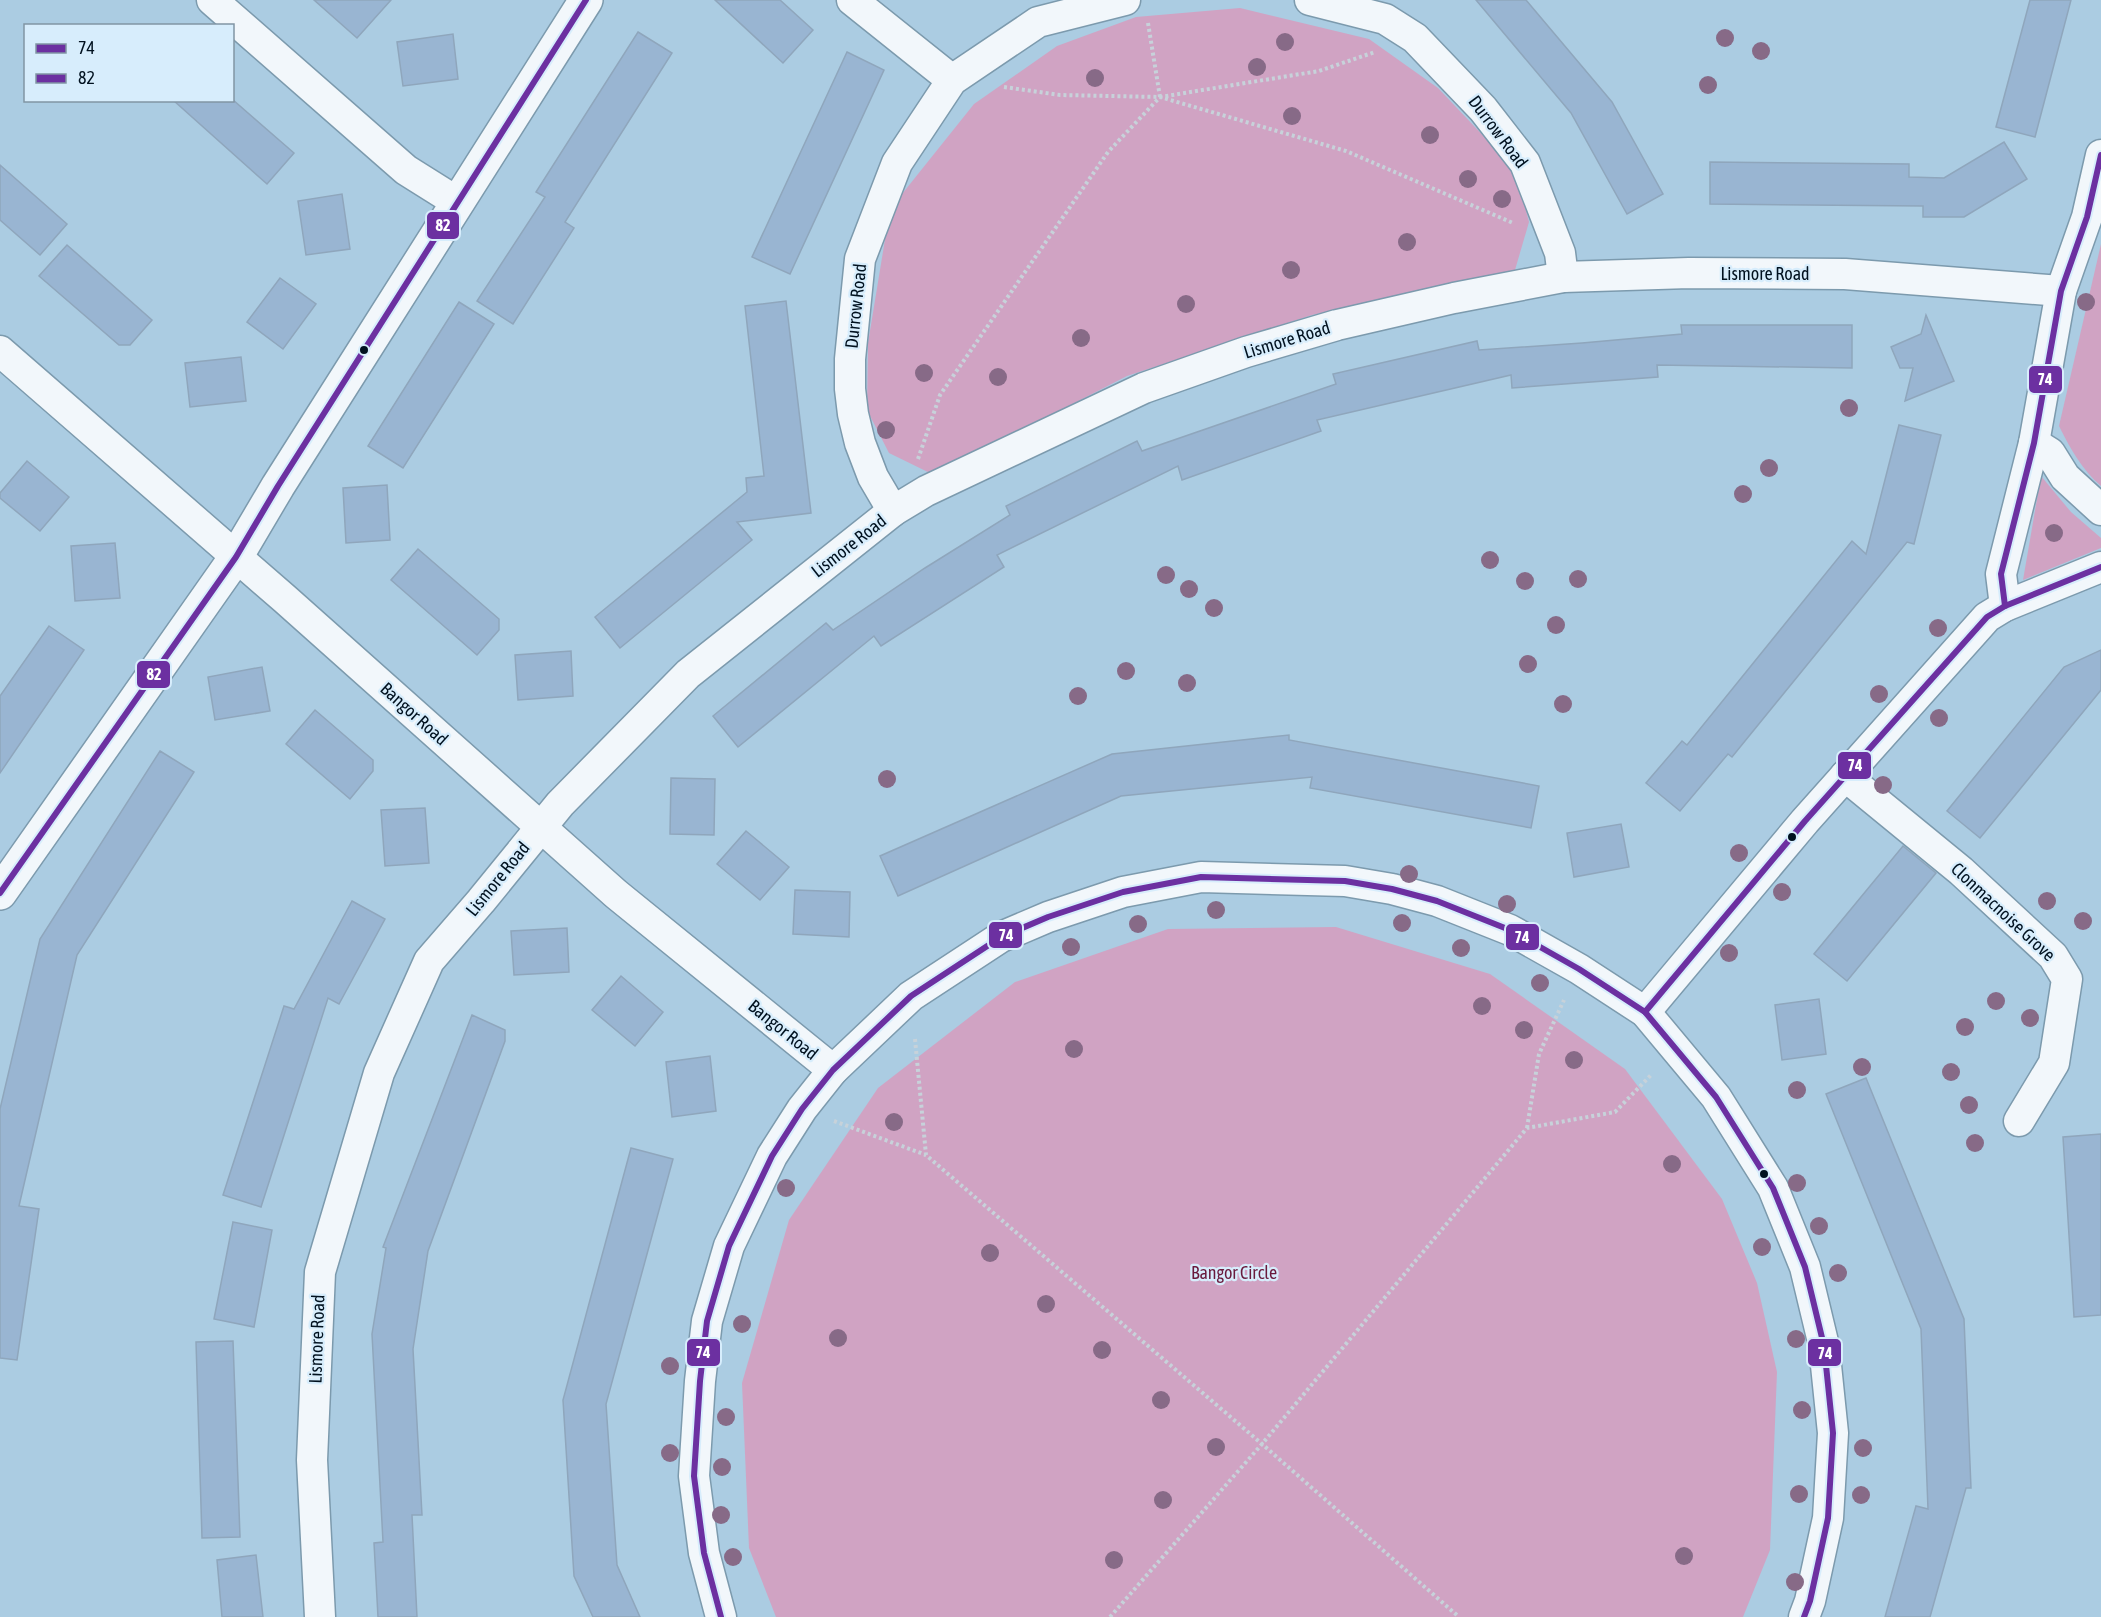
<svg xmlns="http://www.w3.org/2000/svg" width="2101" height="1617" font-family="'Asap Condensed',sans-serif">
<rect width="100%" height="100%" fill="#abcce2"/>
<g fill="#d0a3c3">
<path d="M 1240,8 L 1369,39 L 1438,88 L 1492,145 L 1518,180 L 1529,222 L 1515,270 L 1312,315 L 1127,376 L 934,475 L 889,453 L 867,410 L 868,343 L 890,209 L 974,104 L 1057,46 L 1136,17 Z"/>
<path d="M 2101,244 L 2101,486 C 2082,470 2070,448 2059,426 Z"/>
<path d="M 2041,476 L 2071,512 L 2101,538 L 2101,548 L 2023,580 Z"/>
<path d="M 1336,927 L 1490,974 L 1625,1069 L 1722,1199 L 1757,1283 L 1777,1372 L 1770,1550 L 1743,1617 L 776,1617 L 749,1548 L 742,1383 L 789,1220 L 878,1088 L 1015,982 L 1168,929 Z"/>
</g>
<g fill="#99b5d2" stroke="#8fa6bc" stroke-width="1.5">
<path d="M 314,0 L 391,0 L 357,38 Z"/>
<path d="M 715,0 L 780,0 L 813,30 L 783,63 Z"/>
<path d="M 1476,0 L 1526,0 L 1612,102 L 1663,194 L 1627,214 L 1571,113 Z"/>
<path d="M 2030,0 L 2071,0 L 2035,137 L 1996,127 Z"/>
<path d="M 638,32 L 672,53 L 565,222 L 574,228 L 513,324 L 477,301 L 545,197 L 536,192 Z"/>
<path d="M 453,34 L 458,79 L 403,86 L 397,42 Z"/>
<path d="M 847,52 L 884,70 L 790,274 L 752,257 Z"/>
<path d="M 232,99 L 294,153 L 267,184 L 173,100 L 232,100 Z"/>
<path d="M 2004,142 L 2027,179 L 1964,217 L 1923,217 L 1923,206 L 1710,204 L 1710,162 L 1909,164 L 1909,177 L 1944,178 Z"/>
<path d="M 0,165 L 67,224 L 40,255 L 0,220 Z"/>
<path d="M 342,194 L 350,249 L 306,255 L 298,201 Z"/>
<path d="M 67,245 L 152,320 L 130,345 L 119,345 L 39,276 Z"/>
<path d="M 280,278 L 316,304 L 283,349 L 247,322 Z"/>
<path d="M 786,301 L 811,513 L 737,522 L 752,540 L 620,648 L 595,617 L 747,492 L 746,478 L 764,476 L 745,306 Z"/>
<path d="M 459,302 L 494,324 L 403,468 L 368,446 Z"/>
<path d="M 1926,315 L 1954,381 L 1905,401 L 1913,368 L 1900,368 L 1891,347 L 1921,334 Z"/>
<path d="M 1681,325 L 1852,325 L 1852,368 L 1657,365 L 1658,377 L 1512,388 L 1511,375 L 1317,420 L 1321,431 L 1182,480 L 1178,466 L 997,555 L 1004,567 L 881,646 L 874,636 L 738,747 L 713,716 L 826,623 L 833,630 L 925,568 L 1010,515 L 1006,506 L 1137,441 L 1142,451 L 1336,384 L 1333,374 L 1477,341 L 1479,350 L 1582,343 L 1682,334 Z"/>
<path d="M 241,357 L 246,401 L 190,407 L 185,363 Z"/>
<path d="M 1899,425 L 1941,435 L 1914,544 L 1907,542 L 1732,757 L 1728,754 L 1680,811 L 1646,783 L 1682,741 L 1687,745 L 1852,541 L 1866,554 Z"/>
<path d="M 27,461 L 69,497 L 40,531 L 0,498 L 0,493 Z"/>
<path d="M 387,485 L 390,540 L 346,543 L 343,488 Z"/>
<path d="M 115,543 L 120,598 L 75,601 L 71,546 Z"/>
<path d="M 418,549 L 499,619 L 499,630 L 477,655 L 391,580 Z"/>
<path d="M 49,626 L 84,650 L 0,773 L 0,696 Z"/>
<path d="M 2101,650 L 2101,690 L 1980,838 L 1947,811 L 2064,667 Z"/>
<path d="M 571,651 L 573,696 L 518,700 L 515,655 Z"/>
<path d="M 262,667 L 270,711 L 215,720 L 208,677 Z"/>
<path d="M 315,710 L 373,760 L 373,771 L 350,799 L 286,744 Z"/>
<path d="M 1289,735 L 1289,740 L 1539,786 L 1531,828 L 1310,788 L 1312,777 L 1121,796 L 898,896 L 880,856 L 1112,754 Z"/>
<path d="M 160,751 L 194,772 L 77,955 L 19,1206 L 39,1209 L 17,1360 L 0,1358 L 0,1109 L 40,939 Z"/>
<path d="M 671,778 L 715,779 L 714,835 L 670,834 Z"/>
<path d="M 425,808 L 429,863 L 385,866 L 381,810 Z"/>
<path d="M 1621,824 L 1629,867 L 1574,877 L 1567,833 Z"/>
<path d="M 746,831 L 789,867 L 760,900 L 717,864 Z"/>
<path d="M 1903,846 L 1936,873 L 1847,981 L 1814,954 Z"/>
<path d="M 795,890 L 850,892 L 849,937 L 793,934 Z"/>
<path d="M 352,901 L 385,919 L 339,1004 L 328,998 L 261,1207 L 223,1195 L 284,1006 L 294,1009 Z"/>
<path d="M 567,928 L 569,972 L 514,975 L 511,931 Z"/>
<path d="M 621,976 L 663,1012 L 635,1046 L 592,1010 Z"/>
<path d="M 1819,999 L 1826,1054 L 1782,1060 L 1775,1005 Z"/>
<path d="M 472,1015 L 505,1030 L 505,1041 L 428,1251 L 413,1349 L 422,1515 L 412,1515 L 417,1617 L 378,1617 L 374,1543 L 383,1542 L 372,1334 L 386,1248 L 383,1247 Z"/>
<path d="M 710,1056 L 716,1111 L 672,1117 L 666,1062 Z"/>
<path d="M 1866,1078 L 1964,1319 L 1971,1488 L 1966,1488 L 1930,1617 L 1885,1617 L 1916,1506 L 1928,1509 L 1921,1329 L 1826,1094 Z"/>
<path d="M 2101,1134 L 2101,1315 L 2074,1317 L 2063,1137 Z"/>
<path d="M 631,1148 L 673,1159 L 606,1404 L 617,1565 L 640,1617 L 593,1617 L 574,1576 L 563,1400 Z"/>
<path d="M 233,1222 L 272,1230 L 254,1327 L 214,1319 Z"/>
<path d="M 233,1341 L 240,1537 L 202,1538 L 196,1342 Z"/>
<path d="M 256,1555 L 263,1617 L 222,1617 L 217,1560 Z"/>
</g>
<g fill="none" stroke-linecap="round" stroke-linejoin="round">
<defs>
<g id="minor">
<path d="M 212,0 L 406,170 L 457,202"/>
<path d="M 852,0 L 952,80"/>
<path d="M 1310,0 L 1385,19 L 1415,38 L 1483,109 L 1525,163 L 1560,253 L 1563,277"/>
<path d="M 0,351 L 285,599 L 616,894 L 833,1070"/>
<path d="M 2034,443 L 2050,453 L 2065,477 L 2101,510"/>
<path d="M 893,511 L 873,477 L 860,443 L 853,414 L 850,389 L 850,359 L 860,259 L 897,163 L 952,80 L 1038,22 L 1125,0"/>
<path d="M 2005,606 L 2001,574 L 2034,443 L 2061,291 L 2087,217 L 2101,155"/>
<path d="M 1845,776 L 1961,871 L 2053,956 L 2067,979 L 2054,1063 L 2019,1121"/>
<path d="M 1645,1012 L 1805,821 L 1987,617 L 2005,606 L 2101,567"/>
<path d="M 320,1617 L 312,1460 L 320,1272 L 379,1073 L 429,961 L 481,901 L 560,804 L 688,674 L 893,511 L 926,491 L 1144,388 L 1246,352 L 1337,325 L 1454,298 L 1563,277 L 1689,273 L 1845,274 L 2061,291"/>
<path d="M 721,1617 L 704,1553 L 694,1476 L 700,1381 L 707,1321 L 729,1246 L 772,1156 L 802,1109 L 833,1070 L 911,996 L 1001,937 L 1048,917 L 1123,892 L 1201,877 L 1345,881 L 1392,889 L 1437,901 L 1510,930 L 1579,969 L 1645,1012 L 1716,1097 L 1773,1188 L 1805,1267 L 1824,1346 L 1833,1433 L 1828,1518 L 1810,1601 L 1804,1617"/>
</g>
<path id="tertiary" d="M 0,893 L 236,557 L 278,486 L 586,0"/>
</defs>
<use href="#minor" stroke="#7c9aad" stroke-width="33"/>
<use href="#tertiary" stroke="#7c9aad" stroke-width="36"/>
<g stroke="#c7d2da" stroke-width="4" stroke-dasharray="3 3" stroke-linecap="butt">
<path d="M 1148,23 L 1160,97"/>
<path d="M 1004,87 L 1060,95 L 1160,97 L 1319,71 L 1375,52"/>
<path d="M 918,459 L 940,395 L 1108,152 L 1160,97 L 1346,151 L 1513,223"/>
<path d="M 915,1039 L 926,1155 L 1262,1444 L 1459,1617"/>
<path d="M 834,1121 L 926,1155"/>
<path d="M 1527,1128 L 1539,1054 L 1564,1000"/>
<path d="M 1110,1617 L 1262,1444 L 1527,1128 L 1615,1112 L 1652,1074"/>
</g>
<use href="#minor" stroke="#f2f7fb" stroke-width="30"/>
<use href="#tertiary" stroke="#f2f7fb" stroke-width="33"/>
<defs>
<g id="bus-1">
<path d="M 2005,606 L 2001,574 L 2034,443 L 2061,291 L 2087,217 L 2101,155"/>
<path d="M 1645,1012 L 1805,821 L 1987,617 L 2005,606 L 2101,567"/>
<path d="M 721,1617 L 704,1553 L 694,1476 L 700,1381 L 707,1321 L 729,1246 L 772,1156 L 802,1109 L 833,1070 L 911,996 L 1001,937 L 1048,917 L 1123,892 L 1201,877 L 1345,881 L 1392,889 L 1437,901 L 1510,930 L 1579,969 L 1645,1012 L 1716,1097 L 1773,1188 L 1805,1267 L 1824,1346 L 1833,1433 L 1828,1518 L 1810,1601 L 1804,1617"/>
</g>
<path id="bus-2" d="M 0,893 L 236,557 L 278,486 L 586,0"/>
</defs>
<use href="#bus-1" stroke="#d7edfc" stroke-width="10"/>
<use href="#bus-2" stroke="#d7edfc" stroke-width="10"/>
<use href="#bus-1" stroke="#6c30a1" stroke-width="6"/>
<use href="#bus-2" stroke="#6c30a1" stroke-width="6"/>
</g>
<g fill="#876a87">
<circle cx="1725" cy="38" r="9"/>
<circle cx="1285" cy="42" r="9"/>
<circle cx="1761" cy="51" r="9"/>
<circle cx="1257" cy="67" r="9"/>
<circle cx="1095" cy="78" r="9"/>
<circle cx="1708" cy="85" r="9"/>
<circle cx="1292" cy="116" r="9"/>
<circle cx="1430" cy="135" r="9"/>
<circle cx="1468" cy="179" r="9"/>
<circle cx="1502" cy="199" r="9"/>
<circle cx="1407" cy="242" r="9"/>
<circle cx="1291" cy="270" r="9"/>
<circle cx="2086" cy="302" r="9"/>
<circle cx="1186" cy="304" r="9"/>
<circle cx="1081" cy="338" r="9"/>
<circle cx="924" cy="373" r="9"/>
<circle cx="998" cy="377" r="9"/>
<circle cx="1849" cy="408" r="9"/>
<circle cx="886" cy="430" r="9"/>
<circle cx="1769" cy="468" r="9"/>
<circle cx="1743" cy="494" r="9"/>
<circle cx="2054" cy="533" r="9"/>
<circle cx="1490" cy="560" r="9"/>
<circle cx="1166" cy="575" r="9"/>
<circle cx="1578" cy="579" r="9"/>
<circle cx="1525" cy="581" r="9"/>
<circle cx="1189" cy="589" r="9"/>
<circle cx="1214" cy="608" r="9"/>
<circle cx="1556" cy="625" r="9"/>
<circle cx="1938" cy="628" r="9"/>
<circle cx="1528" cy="664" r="9"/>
<circle cx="1126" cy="671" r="9"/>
<circle cx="1187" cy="683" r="9"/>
<circle cx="1879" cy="694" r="9"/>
<circle cx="1078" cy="696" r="9"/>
<circle cx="1563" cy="704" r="9"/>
<circle cx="1939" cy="718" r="9"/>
<circle cx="887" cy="779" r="9"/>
<circle cx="1883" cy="785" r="9"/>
<circle cx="1739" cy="853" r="9"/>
<circle cx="1409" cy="874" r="9"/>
<circle cx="1782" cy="892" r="9"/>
<circle cx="2047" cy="901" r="9"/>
<circle cx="1507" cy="904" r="9"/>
<circle cx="1216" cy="910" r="9"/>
<circle cx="2083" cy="921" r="9"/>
<circle cx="1402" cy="923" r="9"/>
<circle cx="1138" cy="924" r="9"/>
<circle cx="1071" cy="947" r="9"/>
<circle cx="1461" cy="948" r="9"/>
<circle cx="1729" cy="953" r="9"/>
<circle cx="1540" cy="983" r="9"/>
<circle cx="1996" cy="1001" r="9"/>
<circle cx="1482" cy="1006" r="9"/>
<circle cx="2030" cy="1018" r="9"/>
<circle cx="1965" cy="1027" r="9"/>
<circle cx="1524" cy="1030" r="9"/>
<circle cx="1074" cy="1049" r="9"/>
<circle cx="1574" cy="1060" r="9"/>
<circle cx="1862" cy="1067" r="9"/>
<circle cx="1951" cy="1072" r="9"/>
<circle cx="1797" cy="1090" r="9"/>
<circle cx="1969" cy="1105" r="9"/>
<circle cx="894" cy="1122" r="9"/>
<circle cx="1975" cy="1143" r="9"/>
<circle cx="1672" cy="1164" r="9"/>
<circle cx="1797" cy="1183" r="9"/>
<circle cx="786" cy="1188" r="9"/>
<circle cx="1819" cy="1226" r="9"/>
<circle cx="1762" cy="1247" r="9"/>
<circle cx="990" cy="1253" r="9"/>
<circle cx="1838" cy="1273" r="9"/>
<circle cx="1046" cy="1304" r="9"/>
<circle cx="742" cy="1324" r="9"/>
<circle cx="838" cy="1338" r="9"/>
<circle cx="1796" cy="1339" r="9"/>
<circle cx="1102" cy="1350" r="9"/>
<circle cx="670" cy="1366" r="9"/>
<circle cx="1161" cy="1400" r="9"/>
<circle cx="1802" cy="1410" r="9"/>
<circle cx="726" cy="1417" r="9"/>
<circle cx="1216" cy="1447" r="9"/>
<circle cx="1863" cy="1448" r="9"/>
<circle cx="670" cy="1453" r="9"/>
<circle cx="722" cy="1467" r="9"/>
<circle cx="1799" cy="1494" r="9"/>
<circle cx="1861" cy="1495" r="9"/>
<circle cx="1163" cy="1500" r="9"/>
<circle cx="721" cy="1515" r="9"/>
<circle cx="1684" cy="1556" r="9"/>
<circle cx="733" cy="1557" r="9"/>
<circle cx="1114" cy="1560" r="9"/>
<circle cx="1795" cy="1582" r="9"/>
</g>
<g fill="#00111f" stroke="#d7edfc" stroke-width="2">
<circle cx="364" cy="350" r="5"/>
<circle cx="1792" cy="837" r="5"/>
<circle cx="1764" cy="1174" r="5"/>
</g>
<g text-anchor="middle" stroke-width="4.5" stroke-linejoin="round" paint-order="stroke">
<g font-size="18" fill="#00111f" stroke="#d7edfc">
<text transform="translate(1498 132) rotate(53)" y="6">Durrow Road</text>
<text x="1765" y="280">Lismore Road</text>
<text transform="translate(856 306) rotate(-84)" y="6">Durrow Road</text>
<text transform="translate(1287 340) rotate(-17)" y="6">Lismore Road</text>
<text transform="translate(849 546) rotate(-38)" y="6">Lismore Road</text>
<text transform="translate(414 714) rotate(42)" y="6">Bangor Road</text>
<text transform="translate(498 879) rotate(-51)" y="6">Lismore Road</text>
<text transform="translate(2003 912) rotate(43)" y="6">Clonmacnoise Grove</text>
<text transform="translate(783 1030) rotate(39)" y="6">Bangor Road</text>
<text transform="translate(317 1339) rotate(-88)" y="6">Lismore Road</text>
</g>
<g font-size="18" fill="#691a3d" stroke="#d7edfc">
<text x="1234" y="1279">Bangor Circle</text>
</g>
</g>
<g stroke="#d7edfc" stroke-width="2">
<rect x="426" y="211" width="34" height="29" rx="6" fill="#6c30a1"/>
<rect x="2028" y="365" width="35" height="29" rx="6" fill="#6c30a1"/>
<rect x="136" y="660" width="35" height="29" rx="6" fill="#6c30a1"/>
<rect x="1837" y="751" width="35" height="29" rx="6" fill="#6c30a1"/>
<rect x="988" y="921" width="35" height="28" rx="6" fill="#6c30a1"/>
<rect x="1505" y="923" width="35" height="28" rx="6" fill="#6c30a1"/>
<rect x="686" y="1338" width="35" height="29" rx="6" fill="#6c30a1"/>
<rect x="1807" y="1338" width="35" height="29" rx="6" fill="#6c30a1"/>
</g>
<g font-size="16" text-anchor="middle" font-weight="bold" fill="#fff">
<text x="443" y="231">82</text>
<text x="2045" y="385">74</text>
<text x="154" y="680">82</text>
<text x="1855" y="771">74</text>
<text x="1006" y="941">74</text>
<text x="1522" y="943">74</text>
<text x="703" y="1358">74</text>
<text x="1825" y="1359">74</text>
</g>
<rect x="24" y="24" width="210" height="78" fill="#d7edfc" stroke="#8195a4" stroke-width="1.5"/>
<rect x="36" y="44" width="30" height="9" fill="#6c30a1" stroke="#8195a4" stroke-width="1.5"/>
<text x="78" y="54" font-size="18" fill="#00111f">74</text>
<rect x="36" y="74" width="30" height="9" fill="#6c30a1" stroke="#8195a4" stroke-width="1.5"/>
<text x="78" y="84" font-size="18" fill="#00111f">82</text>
</svg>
